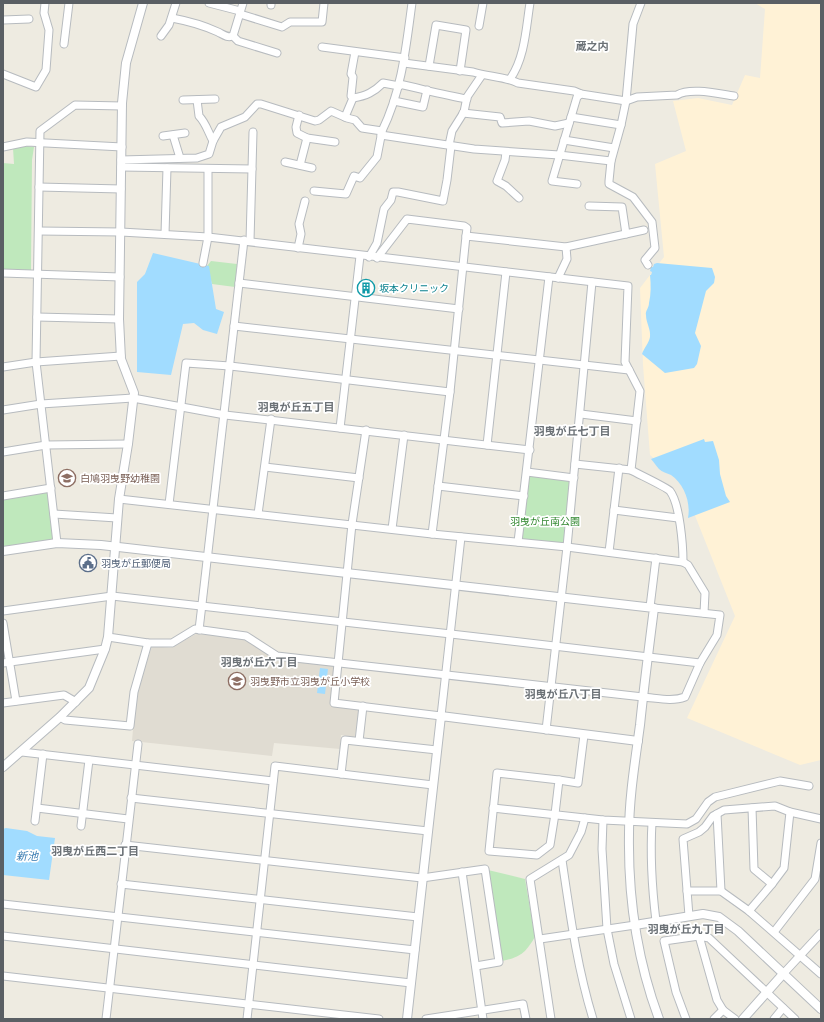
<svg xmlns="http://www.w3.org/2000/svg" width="824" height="1022" font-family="Figtree,'Noto Sans JP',sans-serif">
<rect width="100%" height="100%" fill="#eeebe1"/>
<path fill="#fff2d6" d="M 755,3 L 821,3 L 821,760 L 800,765 L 687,718 L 735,616 L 682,483 L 650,455 L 643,365 L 640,288 L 664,257 L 655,164 L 686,151 L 673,101 L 698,98 L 732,105 L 745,75 L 760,78 L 765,9 Z"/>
<path fill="#e0dcd2" d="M 196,634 L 245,638 L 275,659 L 334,666 L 330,706 L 359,709 L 355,737 L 341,735 L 340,749 L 274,743 L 272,756 L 132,741 L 136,695 L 152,646 L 171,648 Z"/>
<g fill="#bfe8bc">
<path d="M 27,146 L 34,147 L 32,160 L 31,271 L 3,271 L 3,163 L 14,164 L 13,148 Z"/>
<path d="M 211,261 L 237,264 L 235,287 L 212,284 L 207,266 Z"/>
<path d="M 528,474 L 572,479 L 566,547 L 518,542 Z"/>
<path d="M 48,491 L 54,540 L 3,548 L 3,499 Z"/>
<path d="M 488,870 L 525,879 L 535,937 C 525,953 521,957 502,961 Z"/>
</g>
<g fill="#a1dcff">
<path d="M 153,253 L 209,266 L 216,309 L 224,312 L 217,334 L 203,330 L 194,323 L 183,324 L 171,375 L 137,372 L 137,282 L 145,274 Z"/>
<path d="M 657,263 L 712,268 L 715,277 L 714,283 L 706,291 L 695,333 L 701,346 L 697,364 L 694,368 L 665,373 L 642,354 C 644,348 649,343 650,337 C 651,329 646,323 646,315 C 645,311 649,308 649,303 C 651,294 651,285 650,275 L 651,275 L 652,272 L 650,271 L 651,267 L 653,267 L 654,264 Z"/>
<path d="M 704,439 L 705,442 L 713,441 L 719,460 L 720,474 L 726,496 L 730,502 L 688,518 C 691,502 684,484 671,475 C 667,473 662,472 659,469 C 656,466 654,462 651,459 Z"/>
<path d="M 320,668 L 328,669 L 325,694 L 317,693 Z"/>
<path d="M 6,828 L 27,831 L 37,836 L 55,838 L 49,880 L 3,875 L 3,829 Z"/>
</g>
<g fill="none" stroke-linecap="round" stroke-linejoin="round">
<defs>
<g id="minor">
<path d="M 209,3 L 240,11"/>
<path d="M 243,3 L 233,36 L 238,41 L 277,53"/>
<path d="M 641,3 L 633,24 L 626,101 L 621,125 L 611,161 L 609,181 L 609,184 L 633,197 L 652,222 L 655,248 L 645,260 L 648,265"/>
<path d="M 271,5 L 271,3"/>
<path d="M 240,14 L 282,27 L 290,22 L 322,22 L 324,3"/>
<path d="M 172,18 C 188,21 203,25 218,32 C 224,35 227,38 233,36"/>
<path d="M 3,20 L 29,19"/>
<path d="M 479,26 L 483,3"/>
<path d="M 161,36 L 169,25 L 176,3"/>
<path d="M 64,44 L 69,3"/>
<path d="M 322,47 L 405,58"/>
<path d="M 404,63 L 473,72 C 488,77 504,76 518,83 L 574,91 L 581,94 L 626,101 L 637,97 L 677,95 C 691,87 719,94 734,96"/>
<path d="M 429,66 L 436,25 L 466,30 L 460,71"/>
<path d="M 3,74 L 36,87 L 46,70 L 49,30 L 44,13 L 45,3"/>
<path d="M 510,79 C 525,58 526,28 530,3"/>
<path d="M 399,84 C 422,89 444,95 467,99"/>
<path d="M 353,98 C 366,96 374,92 383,83 L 399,86"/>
<path d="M 183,100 L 215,99"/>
<path d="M 197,100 L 199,116 C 206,123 208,132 213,141"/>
<path d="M 394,101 L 423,107 L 427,90"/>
<path d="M 463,113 L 500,117 L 502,123 L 529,121 L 555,126 L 569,123"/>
<path d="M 299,115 L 296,127 L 297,133 L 307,138 L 335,142"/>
<path d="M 345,117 L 353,98 L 351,96 L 353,77 L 351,74 L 355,52"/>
<path d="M 571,117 L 621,125"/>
<path d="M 382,131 C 402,90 406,47 412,3"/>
<path d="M 173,135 L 180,158"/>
<path d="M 381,135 L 474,149 L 559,155 L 611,161"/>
<path d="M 163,136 L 185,133"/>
<path d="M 564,140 L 614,148"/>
<path d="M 449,145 L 452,131 L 464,112 L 467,97 L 482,75"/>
<path d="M 3,147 L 27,142 L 122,147"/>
<path d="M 506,152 L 505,160 L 497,181 L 506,186 L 519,198"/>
<path d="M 121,160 L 197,158 L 209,154 L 213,141 L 221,127 L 245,117 L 257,104 L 261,104 L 315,121 L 319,120 L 331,111 L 347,118 L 355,120 L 362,128 L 382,131 L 377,157 L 360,178 L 354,176 L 346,194 L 314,191"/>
<path d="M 285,162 L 312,168"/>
<path d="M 300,165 L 307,138"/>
<path d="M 121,167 L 252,169"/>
<path d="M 577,184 L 552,181 L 577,97 L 581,94"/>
<path d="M 39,187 L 121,189"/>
<path d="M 589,206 L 622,207 L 626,234"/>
<path d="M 39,231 L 121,232 L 208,237 L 628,286 L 625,362 L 640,391 L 631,470 C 638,474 666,487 670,491 C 680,504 683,546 683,562"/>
<path d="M 165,234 L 167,168"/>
<path d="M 250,241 L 253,132"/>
<path d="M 298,248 L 301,234 L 299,224 L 305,201"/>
<path d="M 369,257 L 377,243 L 384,209 L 391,200 L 393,192 L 398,192 L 443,201 L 447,180 L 451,146"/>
<path d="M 377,258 L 407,219 L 464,226 L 467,228 L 466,236"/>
<path d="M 203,263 L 208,237 L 208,169"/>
<path d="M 3,273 L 120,277"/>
<path d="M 558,278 L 567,259 L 566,247"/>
<path d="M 239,283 L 459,309"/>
<path d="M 37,317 L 119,319"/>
<path d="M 234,326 L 629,370"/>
<path d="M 3,367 L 36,362 L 121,356"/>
<path d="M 3,410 L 41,404 L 133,398 L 225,415 L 530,450"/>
<path d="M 581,414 L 637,421"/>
<path d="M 340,428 L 360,256"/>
<path d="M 366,430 L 352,524 L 334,703 L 441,716 L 461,537"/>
<path d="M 487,445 L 506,272"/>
<path d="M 3,452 L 46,445 L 128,444"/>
<path d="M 575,464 L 631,470"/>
<path d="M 265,467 L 359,478"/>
<path d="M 527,472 L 574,478"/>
<path d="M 438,486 L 524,496"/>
<path d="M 3,496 L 51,488"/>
<path d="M 119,499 L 432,534 L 567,547 L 683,562 L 688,565 L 705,593 L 704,613"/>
<path d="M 169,504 L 186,363 L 230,366 L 450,392"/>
<path d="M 614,510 L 678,518"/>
<path d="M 54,514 L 117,518"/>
<path d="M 258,514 L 271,419"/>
<path d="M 392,529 L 404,435"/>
<path d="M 432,534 L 450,392 L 466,236 L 566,247 L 644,230"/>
<path d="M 518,542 L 549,277"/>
<path d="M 57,543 L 36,362 L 40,131 L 75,105 L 122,106"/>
<path d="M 609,552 L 619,468"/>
<path d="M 650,607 L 656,558"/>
<path d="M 3,611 L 112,596 L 451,634 L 700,663"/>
<path d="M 3,623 L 16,701"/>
<path d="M 199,630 L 244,240"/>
<path d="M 108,637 L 148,643 L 172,643 L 195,629 L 246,636 L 277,656 L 643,697 C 657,698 672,702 685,697 L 700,663 L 717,635 L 720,615 L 654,608"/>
<path d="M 3,663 L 105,649"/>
<path d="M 3,703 L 64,695 L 76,702"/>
<path d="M 60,717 L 65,720 L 130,726 L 134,692 L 148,643"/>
<path d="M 546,730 L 567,547 L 592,282"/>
<path d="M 359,741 L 363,706"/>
<path d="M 22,752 L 273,781"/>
<path d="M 497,773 L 559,780 L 555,814 L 550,845 L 537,855 L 489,851 Z"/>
<path d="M 341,774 L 345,740 L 437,750"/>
<path d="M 559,780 L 578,783 L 584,735"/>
<path d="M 131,798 L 428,831"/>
<path d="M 37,808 L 128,819"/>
<path d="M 493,808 L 603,820 L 687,824 L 696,819 L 708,802 L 715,797 L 780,781 L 809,786"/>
<path d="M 717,814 L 721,891"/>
<path d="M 603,820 L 602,849 L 607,929 L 614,964 L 631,1019"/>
<path d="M 35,821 L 43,754"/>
<path d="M 652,823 C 650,856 652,888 656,921"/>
<path d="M 81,826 L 89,760"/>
<path d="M 125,845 L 422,878 L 485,869 L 499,962 L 476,966"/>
<path d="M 562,860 C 570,914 577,967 593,1019"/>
<path d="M 462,872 L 483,1019"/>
<path d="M 121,884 L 418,917"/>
<path d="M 772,884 L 784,868 L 790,812"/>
<path d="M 687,891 L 721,891 L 749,911 L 821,974"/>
<path d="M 3,904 L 415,950"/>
<path d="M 749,911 L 772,884 L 754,869 L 752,808"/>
<path d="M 689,916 L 683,839 L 699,832 L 705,827 L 713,816 L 724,810 L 775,806 L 790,812 L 821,819"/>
<path d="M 774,932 L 815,879 L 821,843"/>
<path d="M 3,936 L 411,983"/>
<path d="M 540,939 L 635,925"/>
<path d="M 783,974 L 821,933"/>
<path d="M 3,976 L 379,1019"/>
<path d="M 106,1019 L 138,744"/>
<path d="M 247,1019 L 275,766 L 433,785"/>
<path d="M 426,1019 L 523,1004 L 526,1019"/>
<path d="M 551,1019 L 530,879 L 569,855 L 581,832 L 585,818"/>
<path d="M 686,1019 L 676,992 L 664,941 L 699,936"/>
<path d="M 714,1019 L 723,1010"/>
<path d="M 735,1019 L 723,1010 L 717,1000 L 699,936 L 709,938 L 795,1019"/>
<path d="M 774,1019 L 783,1008"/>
</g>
<g id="tertiary">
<path d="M 3,551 L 57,543 L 101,545 L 654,608 C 649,647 644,686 640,725 C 635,762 629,798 629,834 C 628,897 637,960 659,1019"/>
<path d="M 3,767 L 60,717 L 89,688 L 105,649 L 108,637 L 119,499 L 128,444 L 134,393 L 121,359 L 119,319 L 122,103 L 126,63 L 143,3"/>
<path d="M 635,925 L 703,914 L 719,917 L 738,931 L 821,1009"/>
<path d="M 407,1019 L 441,716 L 638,741"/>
<path d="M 743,1019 L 783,974"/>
</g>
</defs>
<use href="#minor" stroke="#b7bbbf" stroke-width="9"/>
<use href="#tertiary" stroke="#b7bbbf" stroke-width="10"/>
<use href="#minor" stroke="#fff" stroke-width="7"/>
<use href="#tertiary" stroke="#fff" stroke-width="8"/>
</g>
<defs>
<symbol id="building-ring" viewBox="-11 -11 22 22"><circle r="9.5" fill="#fff" stroke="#0f9aa8" stroke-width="1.5"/><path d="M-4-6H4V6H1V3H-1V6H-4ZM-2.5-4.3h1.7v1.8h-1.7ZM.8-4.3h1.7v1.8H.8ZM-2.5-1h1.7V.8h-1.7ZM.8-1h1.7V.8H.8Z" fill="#0f9aa8"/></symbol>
<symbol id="school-ring" viewBox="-11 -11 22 22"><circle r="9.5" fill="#fff" stroke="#8d6e63" stroke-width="1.5"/><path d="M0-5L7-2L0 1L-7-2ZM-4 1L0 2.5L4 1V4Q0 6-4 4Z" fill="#8d6e63"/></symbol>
<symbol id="civic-ring" viewBox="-11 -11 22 22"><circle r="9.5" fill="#fff" stroke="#5c6f8a" stroke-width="1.5"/><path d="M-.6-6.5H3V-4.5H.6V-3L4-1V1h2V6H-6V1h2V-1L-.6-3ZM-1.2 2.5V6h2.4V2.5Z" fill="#5c6f8a"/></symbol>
</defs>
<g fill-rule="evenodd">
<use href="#building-ring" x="356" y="278" width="20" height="20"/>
<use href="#school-ring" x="57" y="468" width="20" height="20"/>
<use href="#civic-ring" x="78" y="553" width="20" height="20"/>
<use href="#school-ring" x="227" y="671" width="20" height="20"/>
</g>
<g text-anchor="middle" stroke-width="3.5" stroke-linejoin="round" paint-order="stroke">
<g font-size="10" fill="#0d838f" stroke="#fff" text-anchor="start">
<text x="379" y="292">坂本クリニック</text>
</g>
<g font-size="10" fill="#785e54" stroke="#fff" text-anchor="start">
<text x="80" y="482">白鳩羽曳野幼稚園</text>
<text x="250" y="685">羽曳野市立羽曳が丘小学校</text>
</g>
<g font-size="10" fill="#30872e" stroke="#fff">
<text x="545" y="525">羽曳が丘南公園</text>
</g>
<g font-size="10" fill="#4e5e75" stroke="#fff" text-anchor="start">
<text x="101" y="567">羽曳が丘郵便局</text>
</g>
<g font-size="11" font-weight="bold" fill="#6b7176" stroke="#fff">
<text x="592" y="50">蔵之内</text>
<text x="296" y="411">羽曳が丘五丁目</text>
<text x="572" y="435">羽曳が丘七丁目</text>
<text x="259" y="666">羽曳が丘六丁目</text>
<text x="563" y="698">羽曳が丘八丁目</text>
<text x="95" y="855">羽曳が丘西二丁目</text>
<text x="686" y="933">羽曳が丘九丁目</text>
</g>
<g font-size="11" font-style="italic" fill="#3479b0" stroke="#fff">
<text x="27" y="860">新池</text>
</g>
</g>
<rect width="824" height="1022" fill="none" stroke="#5a5f64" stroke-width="8"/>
</svg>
